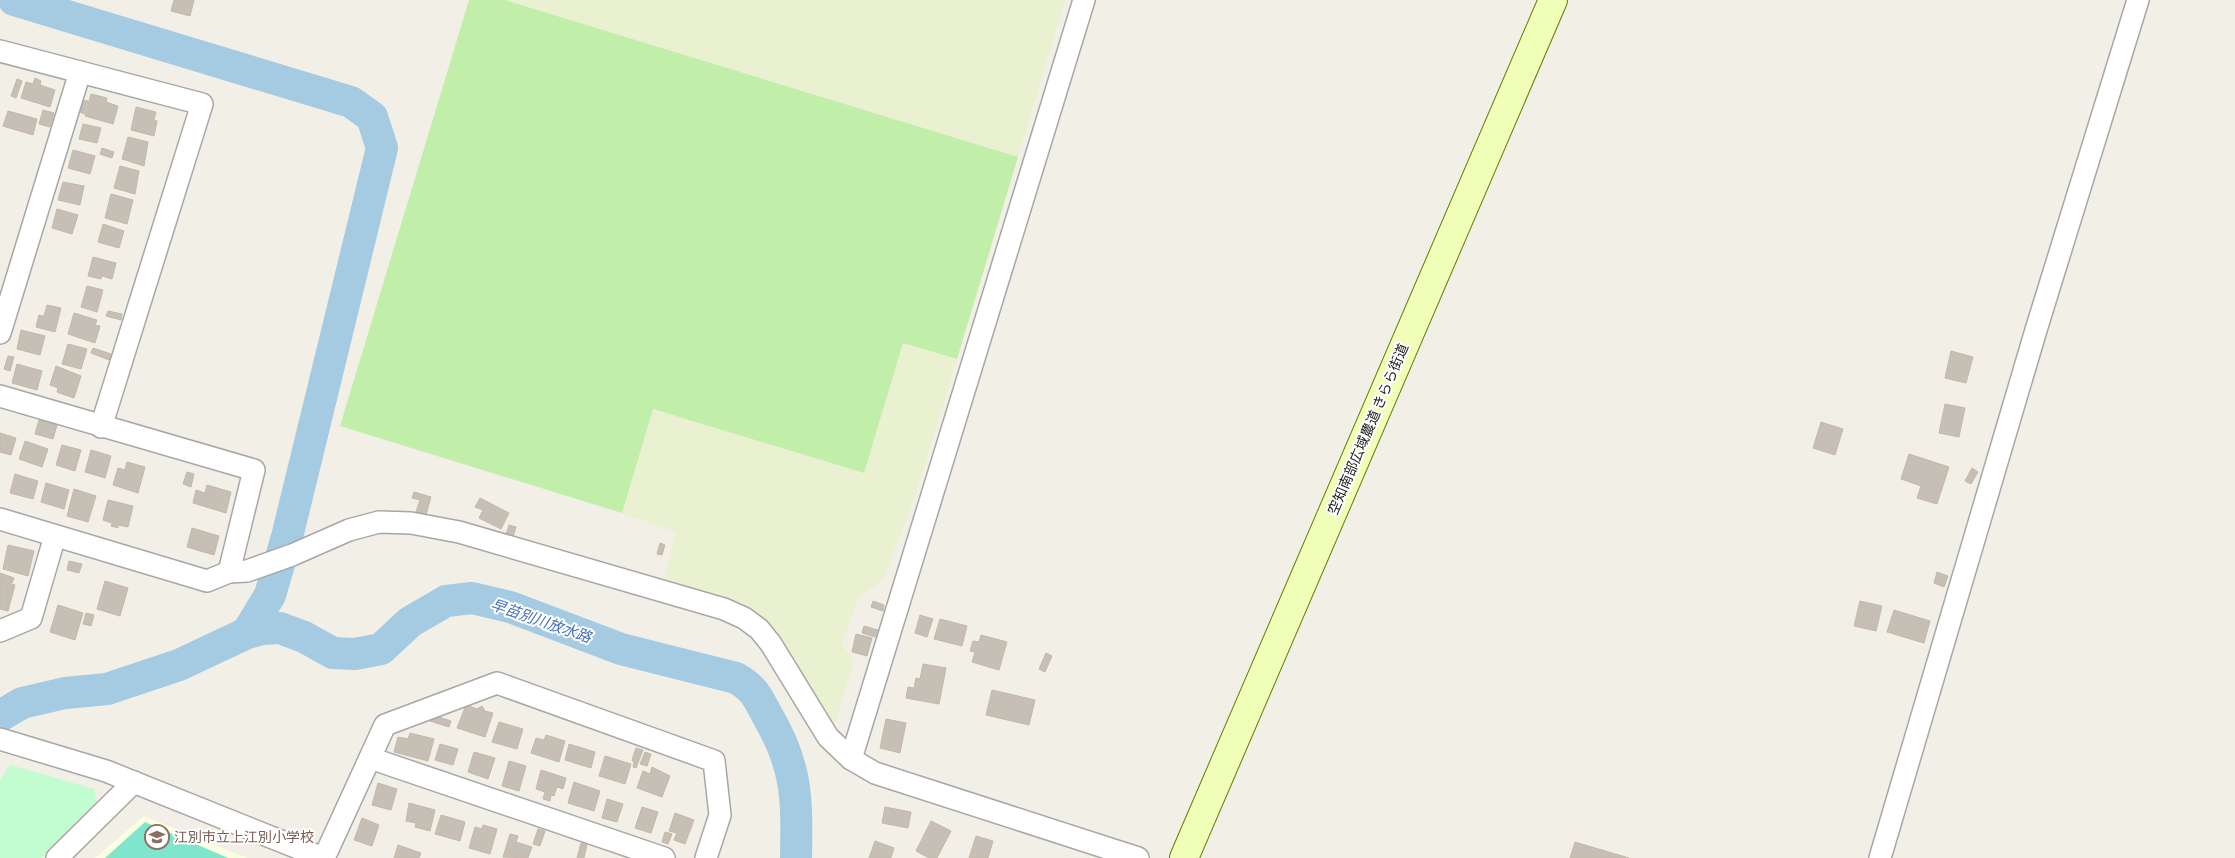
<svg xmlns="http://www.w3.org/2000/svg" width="2235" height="858" font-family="'Sofia Sans Condensed','Noto Sans JP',sans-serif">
<rect width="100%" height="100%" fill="#f1efe6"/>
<path fill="#fbffe1" d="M 144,816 L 247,858 L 95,858 Z"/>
<g fill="#eaf1d1">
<path d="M 505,0 L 1065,0 L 1018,157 Z"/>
<path d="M 903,343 L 957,359 L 917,490 L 883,580 L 858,597 L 842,644 L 853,663 L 833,731 L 770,625 L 739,602 L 664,580 L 676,532 L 622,513 L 653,409 L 864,473 Z"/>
</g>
<path fill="#c1eea9" d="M 469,0 L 505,0 L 1018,157 L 957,359 L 903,343 L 864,473 L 653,409 L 622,513 L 340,426 Z"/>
<path fill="#c1fdcf" d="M 10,765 L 94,789 L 98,805 L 41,858 L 0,858 L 0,780 Z"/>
<path fill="#7fe5cc" d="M 145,822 L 228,858 L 105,858 Z"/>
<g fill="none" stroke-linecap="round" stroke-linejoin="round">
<g stroke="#a4cbe2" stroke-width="32">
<path d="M 14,0 L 351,102 L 372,117 L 382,148 L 287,537 L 270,595 L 247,633"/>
<path d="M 0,716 L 22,703 L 65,693 L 107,689 L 179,665 L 247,633 L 262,629 L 280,628 L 304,637 L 333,653 L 355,654 L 381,649 L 410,622 L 446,601 L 472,598 L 510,607 L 621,649 L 736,678 C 754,688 758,698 767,715 C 798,767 797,800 796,858"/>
</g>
</g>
<g fill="#c6bfb5" stroke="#c4b8a7">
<path d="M 174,0 L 194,0 L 190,16 L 171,11 Z"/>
<path d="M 35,78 L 41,81 L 40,85 L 55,90 L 50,107 L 21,98 L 26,82 L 33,84 Z"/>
<path d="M 17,79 L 22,81 L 16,98 L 11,96 Z"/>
<path d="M 91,94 L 107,98 L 106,102 L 118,106 L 113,124 L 85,116 Z"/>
<path d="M 83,100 L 88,101 L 84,114 L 80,112 Z"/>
<path d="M 136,107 L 156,112 L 154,120 L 157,121 L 154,136 L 131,130 Z"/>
<path d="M 43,110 L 54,113 L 50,127 L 39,124 Z"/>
<path d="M 8,111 L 37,119 L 33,135 L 3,126 Z"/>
<path d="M 83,124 L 101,128 L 97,143 L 79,139 Z"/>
<path d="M 128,137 L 148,142 L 144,166 L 122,159 Z"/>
<path d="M 102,148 L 114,152 L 112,158 L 100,154 Z"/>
<path d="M 73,150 L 95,156 L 90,174 L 68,168 Z"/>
<path d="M 120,166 L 139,171 L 135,194 L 114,188 Z"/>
<path d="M 63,182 L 84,186 L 80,205 L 58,200 Z"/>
<path d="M 111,194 L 133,200 L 127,224 L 105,218 Z"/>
<path d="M 57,209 L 78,215 L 72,234 L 52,228 Z"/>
<path d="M 103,224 L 124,231 L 119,248 L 98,242 Z"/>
<path d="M 93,257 L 116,263 L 112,279 L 102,276 L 101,279 L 88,276 Z"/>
<path d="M 87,286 L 103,290 L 97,312 L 81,307 Z"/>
<path d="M 47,305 L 61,308 L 55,332 L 36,327 L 39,315 L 44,316 Z"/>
<path d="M 108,311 L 122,314 L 121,320 L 106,316 Z"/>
<path d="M 74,313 L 97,320 L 95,325 L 100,326 L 95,343 L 68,334 Z"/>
<path d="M 21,330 L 45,336 L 40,355 L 17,349 Z"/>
<path d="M 68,344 L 87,349 L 81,369 L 62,364 Z"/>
<path d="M 93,348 L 111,354 L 109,360 L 91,353 Z"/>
<path d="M 1951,351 L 1973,357 L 1966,383 L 1945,378 Z"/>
<path d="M 8,356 L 14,357 L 10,371 L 4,369 Z"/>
<path d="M 17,364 L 42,371 L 37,390 L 12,383 Z"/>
<path d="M 56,366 L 81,376 L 74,398 L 57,392 L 58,388 L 50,385 Z"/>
<path d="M 1945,404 L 1965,408 L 1959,437 L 1939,433 Z"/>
<path d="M 39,420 L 57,425 L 53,439 L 35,434 Z"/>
<path d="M 1821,422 L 1843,429 L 1835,455 L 1813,448 Z"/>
<path d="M 0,433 L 16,438 L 11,455 L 0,452 Z"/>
<path d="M 25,441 L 48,449 L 42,467 L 19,459 Z"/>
<path d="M 62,445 L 81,450 L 75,471 L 56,465 Z"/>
<path d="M 91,450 L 111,456 L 105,478 L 85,472 Z"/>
<path d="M 1909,454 L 1949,467 L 1937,504 L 1917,498 L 1921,486 L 1901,479 Z"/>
<path d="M 127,462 L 145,467 L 138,493 L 113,485 L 118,468 L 125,470 Z"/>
<path d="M 1972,468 L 1978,472 L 1971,484 L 1965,481 Z"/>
<path d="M 187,472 L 194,474 L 191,487 L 183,484 Z"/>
<path d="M 15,474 L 38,481 L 33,499 L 10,493 Z"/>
<path d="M 46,483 L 69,490 L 64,509 L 41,502 Z"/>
<path d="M 207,485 L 231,492 L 226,513 L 193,503 L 196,490 L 205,493 Z"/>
<path d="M 74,489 L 96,496 L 88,522 L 67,516 Z"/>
<path d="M 414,492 L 431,497 L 426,515 L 416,512 L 420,500 L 412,498 Z"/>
<path d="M 480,498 L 509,513 L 501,529 L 479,518 L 483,510 L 475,507 Z"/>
<path d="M 108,500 L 133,506 L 128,527 L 118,525 L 118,528 L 111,526 L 112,523 L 103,520 Z"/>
<path d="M 509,525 L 516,527 L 513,537 L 506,535 Z"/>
<path d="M 192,528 L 219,536 L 214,555 L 187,547 Z"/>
<path d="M 660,543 L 665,545 L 662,555 L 657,554 Z"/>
<path d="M 8,545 L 34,551 L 28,576 L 3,569 Z"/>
<path d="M 69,561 L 82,564 L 79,573 L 67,570 Z"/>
<path d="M 1937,572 L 1948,576 L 1944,587 L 1934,583 Z"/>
<path d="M 0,573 L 14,578 L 12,583 L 0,580 Z"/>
<path d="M 0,581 L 15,585 L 8,611 L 0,609 Z"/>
<path d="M 105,581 L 128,588 L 120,616 L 97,609 Z"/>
<path d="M 873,601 L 884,605 L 883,611 L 871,607 Z"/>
<path d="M 1860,601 L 1882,606 L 1876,631 L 1854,626 Z"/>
<path d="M 58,605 L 83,613 L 75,640 L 50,632 Z"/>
<path d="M 1894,610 L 1930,621 L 1924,643 L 1887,632 Z"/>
<path d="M 86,613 L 94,615 L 91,626 L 83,624 Z"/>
<path d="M 920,615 L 933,619 L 927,637 L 915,633 Z"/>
<path d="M 940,619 L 967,626 L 962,646 L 934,639 Z"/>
<path d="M 864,626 L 878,630 L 875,637 L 862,633 Z"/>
<path d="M 856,634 L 872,638 L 867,656 L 852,652 Z"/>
<path d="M 981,635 L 1007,642 L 999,670 L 972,662 L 975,652 L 970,651 L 973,641 L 979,642 Z"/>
<path d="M 1046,653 L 1052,656 L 1045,672 L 1039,669 Z"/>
<path d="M 923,664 L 946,668 L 939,704 L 906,698 L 908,687 L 914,688 L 916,678 L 920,679 Z"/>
<path d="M 992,690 L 1035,700 L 1029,725 L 986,715 Z"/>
<path d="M 466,705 L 477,709 L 482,706 L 485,711 L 493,713 L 485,737 L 457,728 Z"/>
<path d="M 433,715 L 451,721 L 449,727 L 430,721 Z"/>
<path d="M 886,719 L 906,723 L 900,753 L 880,748 Z"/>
<path d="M 499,722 L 523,729 L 517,749 L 492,742 Z"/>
<path d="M 410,733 L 434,739 L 428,761 L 394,752 L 398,737 L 408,739 Z"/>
<path d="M 546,735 L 565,741 L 559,762 L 531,753 L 536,738 L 544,740 Z"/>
<path d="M 440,744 L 458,749 L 453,765 L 435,760 Z"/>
<path d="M 569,744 L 595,752 L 591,768 L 565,760 Z"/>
<path d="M 636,748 L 643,750 L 636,768 L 633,767 L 634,763 L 632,760 Z"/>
<path d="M 474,752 L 495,758 L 488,779 L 468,772 Z"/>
<path d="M 645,752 L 651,754 L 647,766 L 640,764 Z"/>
<path d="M 605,756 L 631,764 L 625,784 L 599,776 Z"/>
<path d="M 509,761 L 526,766 L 519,791 L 502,786 Z"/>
<path d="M 652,767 L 670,776 L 662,797 L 637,788 L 643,771 L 650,774 Z"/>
<path d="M 541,770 L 566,778 L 563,789 L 557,787 L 554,796 L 551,795 L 550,801 L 543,799 L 545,792 L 536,789 Z"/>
<path d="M 574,782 L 600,791 L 594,811 L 568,803 Z"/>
<path d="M 378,783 L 397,789 L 391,810 L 372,805 Z"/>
<path d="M 607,799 L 623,804 L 617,822 L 602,818 Z"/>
<path d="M 409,803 L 435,810 L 430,831 L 415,827 L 416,823 L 406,821 Z"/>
<path d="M 642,807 L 658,812 L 651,833 L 635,828 Z"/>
<path d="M 885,807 L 911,812 L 908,828 L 882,823 Z"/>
<path d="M 675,813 L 694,820 L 685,844 L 674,840 L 677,833 L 669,831 Z"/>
<path d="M 441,815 L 465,822 L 460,841 L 435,834 Z"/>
<path d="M 362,818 L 379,825 L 372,846 L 354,840 Z"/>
<path d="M 931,821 L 951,831 L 937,858 L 929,858 L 916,851 Z"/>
<path d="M 483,825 L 497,829 L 490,854 L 469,848 L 475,827 L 482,829 Z"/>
<path d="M 538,829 L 545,831 L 540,846 L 533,844 Z"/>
<path d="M 665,832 L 672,834 L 668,844 L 662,842 Z"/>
<path d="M 510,834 L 518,836 L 516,842 L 532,847 L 528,858 L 503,857 Z"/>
<path d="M 976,836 L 993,841 L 988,858 L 969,858 Z"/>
<path d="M 875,841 L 894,848 L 891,858 L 869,858 Z"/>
<path d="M 1575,842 L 1629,858 L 1570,858 Z"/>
<path d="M 581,843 L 587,845 L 584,858 L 577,858 Z"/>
<path d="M 398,845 L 421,853 L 419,858 L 394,858 Z"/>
</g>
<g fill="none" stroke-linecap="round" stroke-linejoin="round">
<defs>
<g id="street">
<path d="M 0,51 L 202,104 L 101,427"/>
<path d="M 0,333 L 80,72"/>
<path d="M 0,396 L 254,470 L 229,572 L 207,581 L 0,519"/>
<path d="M 229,572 L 247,571 L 292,555 L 349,530 L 379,522 L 411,523 L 459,532 L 724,609 L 744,618 L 759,629 L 771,644 L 828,737 L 851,759 L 875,773 L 1138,858"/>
<path d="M 0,631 L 31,618 L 55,536"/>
<path d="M 0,739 L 106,771 L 323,858"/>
<path d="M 370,758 L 664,858"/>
<path d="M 851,759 L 1084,0"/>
<path d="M 57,858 L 134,782"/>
<path d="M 324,858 L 385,725 L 497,683 L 714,761 L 720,815 L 706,858"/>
<path d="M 1880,858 L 2036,330 L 2138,0"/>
</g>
<path id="secondary" d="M 1184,858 L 1553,0"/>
</defs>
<use href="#street" stroke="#a7a7a7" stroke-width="24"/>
<use href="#secondary" stroke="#5f7e00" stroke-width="30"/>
<use href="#street" stroke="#fff" stroke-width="21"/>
<use href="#secondary" stroke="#f0feb8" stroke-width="28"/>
</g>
<defs>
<symbol id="school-ring" viewBox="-11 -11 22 22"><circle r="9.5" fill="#fff" stroke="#8d6e63" stroke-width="1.5"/><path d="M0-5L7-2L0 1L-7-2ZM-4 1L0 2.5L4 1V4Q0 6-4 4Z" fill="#8d6e63"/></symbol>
</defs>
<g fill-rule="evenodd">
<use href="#school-ring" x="143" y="823" width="28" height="28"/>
</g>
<g text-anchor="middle" stroke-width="4" stroke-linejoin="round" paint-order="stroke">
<g font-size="14" fill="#202020" stroke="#fff">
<text transform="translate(1368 429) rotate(-67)" y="5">空知南部広域農道 きらら街道</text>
</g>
<g font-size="14" fill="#785e54" stroke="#fff" text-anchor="start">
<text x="174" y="842">江別市立上江別小学校</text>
</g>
<g font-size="15" font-style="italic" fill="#456eb8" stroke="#fff">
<text transform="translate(541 621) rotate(19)" y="5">早苗別川放水路</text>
</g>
</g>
</svg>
